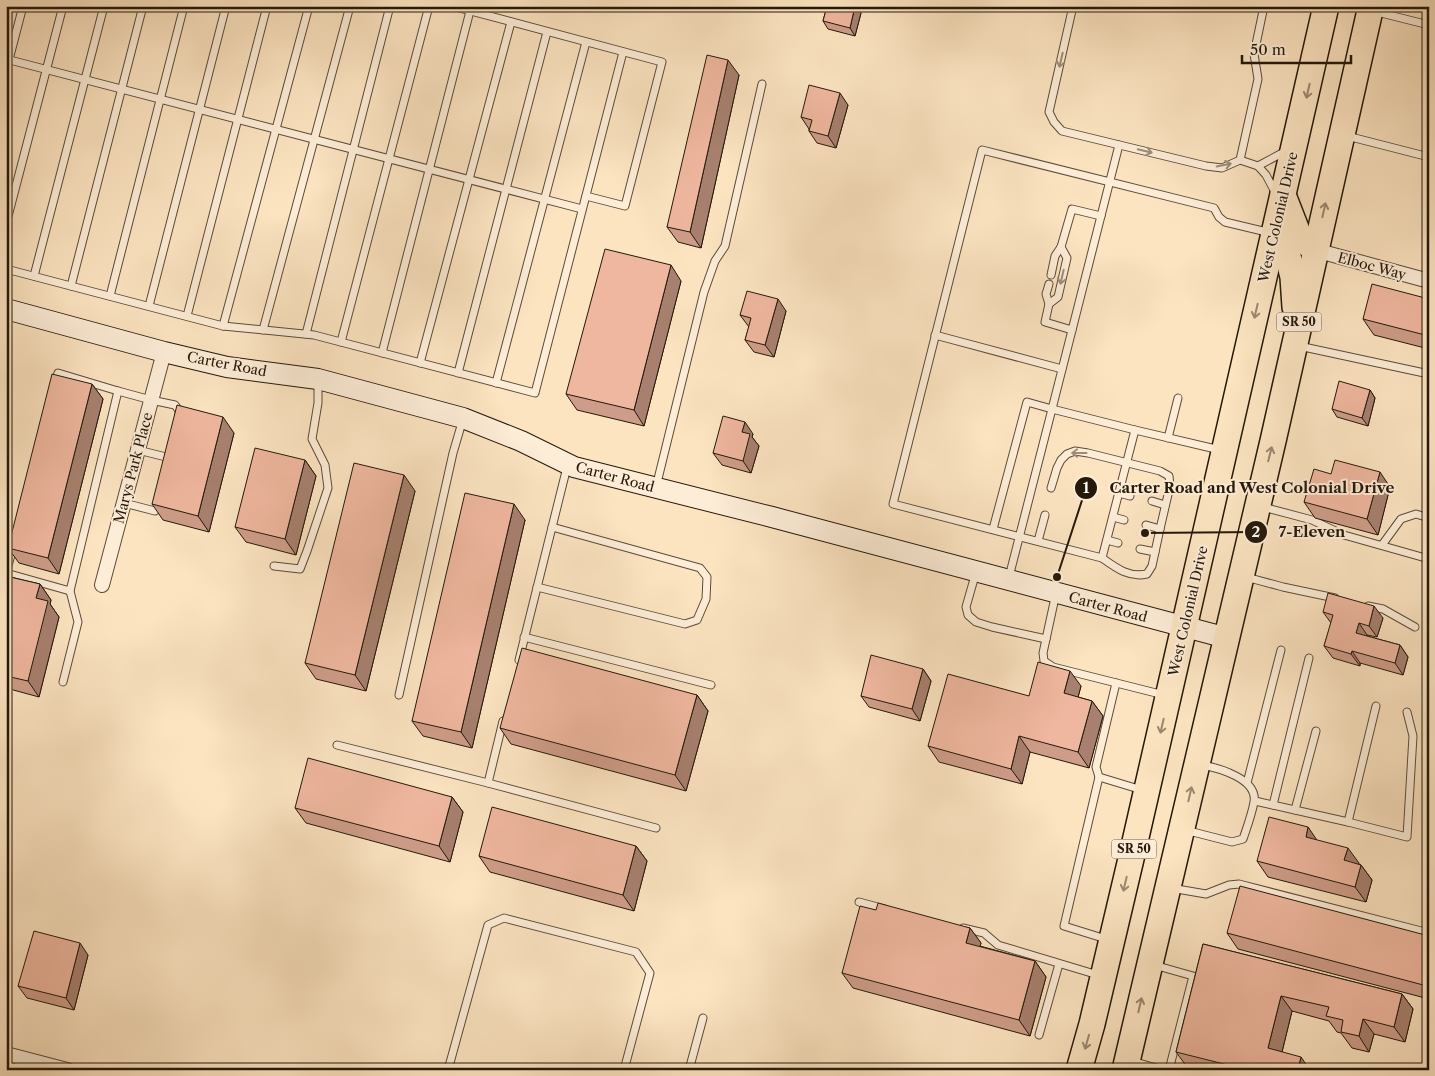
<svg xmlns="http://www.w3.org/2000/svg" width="1435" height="1076" font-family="'Libre Caslon Text',serif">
<rect width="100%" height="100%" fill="#fce4c1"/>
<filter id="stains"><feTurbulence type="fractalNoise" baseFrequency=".004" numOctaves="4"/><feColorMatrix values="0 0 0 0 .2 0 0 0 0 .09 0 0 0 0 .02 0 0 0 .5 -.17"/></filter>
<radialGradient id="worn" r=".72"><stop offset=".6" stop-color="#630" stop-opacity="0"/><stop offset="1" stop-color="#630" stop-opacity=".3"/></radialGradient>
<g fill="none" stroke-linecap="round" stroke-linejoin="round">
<defs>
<g id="lane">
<path d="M 452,6 L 662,62 L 625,206 L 586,196"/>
<path d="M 1073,6 L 1049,112 L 1054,122 L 1062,131 L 1206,166 L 1222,168 L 1240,160 L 1258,166 L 1266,175 L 1275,192"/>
<path d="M 1373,11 L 1429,25"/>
<path d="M 6,59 L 582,209"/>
<path d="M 6,71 L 23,6"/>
<path d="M 1347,136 L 1429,157"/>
<path d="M 1240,160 L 1258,79 L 1254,54 L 1264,6"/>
<path d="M 1258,166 L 1286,151"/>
<path d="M 6,224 L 63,6"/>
<path d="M 6,269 L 223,326 L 314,335 L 535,393 L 623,52"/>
<path d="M 1051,275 L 1055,256 L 1061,247 L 1072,209 L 1101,216"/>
<path d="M 34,276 L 104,6"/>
<path d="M 1049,284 L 1046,294 L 1049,304 L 1045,322 L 1072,330"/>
<path d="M 71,286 L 143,6"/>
<path d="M 110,296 L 184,6"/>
<path d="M 1049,304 L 1058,297 L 1067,258 L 1061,247"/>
<path d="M 149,306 L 226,6"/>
<path d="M 187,316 L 267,6"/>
<path d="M 223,326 L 309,6"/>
<path d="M 263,330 L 350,6"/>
<path d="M 306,334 L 390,6"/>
<path d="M 935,335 L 1062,369"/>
<path d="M 341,342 L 429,6"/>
<path d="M 1299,346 L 1429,374"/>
<path d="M 382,353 L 470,11"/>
<path d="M 420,363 L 511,22"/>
<path d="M 458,373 L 547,32"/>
<path d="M 55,383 L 58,373 L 118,391"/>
<path d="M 496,383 L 586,42"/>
<path d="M 1135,430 L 1102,558 L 893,504 L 982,150 L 1214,208 L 1219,217 L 1225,222 L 1271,233"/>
<path d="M 1168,438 L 1178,398"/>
<path d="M 138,450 L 170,458"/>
<path d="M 656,487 L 704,292 L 715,261 L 725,246 L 762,84"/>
<path d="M 1051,488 L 1057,468 L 1061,460 L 1067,454 L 1075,451 L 1088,453 L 1160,471 L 1169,476 L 1170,486 L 1160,529 L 1152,566 L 1147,574 C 1129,578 1116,568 1102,558"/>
<path d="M 1119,493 L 1130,496"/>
<path d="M 1152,501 L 1165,505"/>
<path d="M 124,503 L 155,511 L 159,507 L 160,503"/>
<path d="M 1263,507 L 1312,520 L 1344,535 L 1429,559"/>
<path d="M 1113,517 L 1124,520"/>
<path d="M 1146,525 L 1160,529"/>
<path d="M 993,529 L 1027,402 L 1052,409 L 1119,145"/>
<path d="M 1107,540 L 1118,543"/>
<path d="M 1038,541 L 1045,515"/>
<path d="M 14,544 L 6,573 L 70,591 L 118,391 L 151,400 L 175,405 L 180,412 L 179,414"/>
<path d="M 1382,545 L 1401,519 L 1416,514 L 1429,518"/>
<path d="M 1140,549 L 1155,552"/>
<path d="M 274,566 L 300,569 L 307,551 L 328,488 L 325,465 L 312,439 L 318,403 L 318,380"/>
<path d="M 976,572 L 966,607 L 968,615 L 976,622 L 992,627 L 1046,639"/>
<path d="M 1009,577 L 1052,409 L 1135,430 L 1220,450"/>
<path d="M 1246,577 L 1283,587 L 1335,598"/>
<path d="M 537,587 L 685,624 L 697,620 L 706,599 L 707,577 L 700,568 L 552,527"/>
<path d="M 1056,593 L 1043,653 L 1044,661 L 1053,667 L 1164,695"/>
<path d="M 1368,606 L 1383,609 L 1415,627"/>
<path d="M 524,637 L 711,685"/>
<path d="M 519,660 L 567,467"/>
<path d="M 63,682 L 78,622 L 70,591"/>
<path d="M 1116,683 L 1096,767 L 1099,777 L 1142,790"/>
<path d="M 399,695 L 453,453 L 463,419"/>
<path d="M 503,721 L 488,783 L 656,828"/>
<path d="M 337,745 L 488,783"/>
<path d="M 1099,777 L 1064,926 L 1106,939"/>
<path d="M 1247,783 L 1281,650"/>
<path d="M 1255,801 L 1348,822 L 1407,837 L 1413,736 L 1407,712"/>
<path d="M 1273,805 L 1309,658"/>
<path d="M 1295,810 L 1316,731"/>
<path d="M 1348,822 L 1376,706"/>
<path d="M 1185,830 L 1232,842 L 1243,839 C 1247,827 1252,814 1254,802 C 1258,779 1219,768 1202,765"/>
<path d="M 1171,888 L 1206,894 L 1229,885 L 1239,884 L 1429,933"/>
<path d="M 859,902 L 885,909"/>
<path d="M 963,928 L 984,933 L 998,945 L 1098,975"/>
<path d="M 1154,965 L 1193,976 L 1169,1070"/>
<path d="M 1039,1035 L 1059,964"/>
<path d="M 1132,1061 L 1163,1070"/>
<path d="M 448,1070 L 488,925 L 504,918 L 636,952 L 650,973 L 624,1070"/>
<path d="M 689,1070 L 703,1018"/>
</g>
<g id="street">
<path d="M 1315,250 L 1429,281"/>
<path d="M 102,585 L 164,352"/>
<path d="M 6,1054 L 67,1070"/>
</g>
<path id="secondary" d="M 6,309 L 164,352 L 227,367 L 318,379 L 463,418 L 521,441 L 574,467 L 772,517 L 1227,638"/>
<g id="highway">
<path d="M 1283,195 L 1299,236 L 1315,250"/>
<path d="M 1274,234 L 1288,256 L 1293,277 L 1295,307"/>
<path d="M 1079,1070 L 1092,1024 L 1134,846 L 1326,6"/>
<path d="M 1125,1070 L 1273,441 L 1371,6"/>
</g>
</defs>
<use href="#lane" stroke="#5b4b38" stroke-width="9"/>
<use href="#street" stroke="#5b4b38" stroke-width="16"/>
<use href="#secondary" stroke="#25180a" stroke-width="22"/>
<use href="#highway" stroke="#25180a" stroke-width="28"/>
<use href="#lane" stroke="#fdedd7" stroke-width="7"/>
<use href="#street" stroke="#fdedd7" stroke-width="14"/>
<use href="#secondary" stroke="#fdedd7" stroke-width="20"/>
<use href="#highway" stroke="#fce4c1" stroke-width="25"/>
</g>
<g fill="#ce9d89" stroke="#25180a">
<path d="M 827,6 L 856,6 L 861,13 L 855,36 L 828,29 L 823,21 Z"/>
<path d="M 739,75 L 701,248 L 678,242 L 667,227 Z"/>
<path d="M 848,105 L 836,148 L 817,143 L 809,131 L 809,129 L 801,117 Z"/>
<path d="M 681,281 L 644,426 L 577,410 L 566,394 Z"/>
<path d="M 1429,299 L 1429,349 L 1374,335 L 1363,319 Z"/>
<path d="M 786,311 L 774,357 L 754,352 L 745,340 L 749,327 L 740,315 Z"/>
<path d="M 92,384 L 103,399 L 59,574 L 19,563 L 8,548 Z"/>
<path d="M 1370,390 L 1375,398 L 1368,426 L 1337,417 L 1332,409 Z"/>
<path d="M 234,433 L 209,532 L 163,520 L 152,504 Z"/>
<path d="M 753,434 L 752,437 L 759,446 L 751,473 L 722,465 L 713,453 Z"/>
<path d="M 305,460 L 316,476 L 296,555 L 246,542 L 235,527 Z"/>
<path d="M 1331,474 L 1390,487 L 1378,535 L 1315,518 L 1304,502 Z"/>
<path d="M 415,491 L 366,691 L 316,679 L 305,663 Z"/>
<path d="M 525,520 L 472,748 L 423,736 L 412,721 Z"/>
<path d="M 6,576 L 40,584 L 51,600 L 50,604 L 59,617 L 39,697 L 6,688 Z"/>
<path d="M 1323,612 L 1383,618 L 1377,637 L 1367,635 L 1367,636 L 1400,645 L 1408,657 L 1403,675 L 1360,663 L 1360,666 L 1333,658 L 1324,646 L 1331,623 Z"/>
<path d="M 923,669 L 931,681 L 920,721 L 869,707 L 861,696 Z"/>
<path d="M 1081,686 L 1078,697 L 1092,701 L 1103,716 L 1089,768 L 1030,752 L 1022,784 L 939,762 L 928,746 L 1029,696 Z"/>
<path d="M 697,695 L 708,711 L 686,791 L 511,744 L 500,728 Z"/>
<path d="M 452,797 L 463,812 L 450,862 L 306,823 L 295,808 Z"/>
<path d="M 1308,827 L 1316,840 L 1361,865 L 1372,880 L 1366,902 L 1268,877 L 1257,861 Z"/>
<path d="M 636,846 L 647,861 L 634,911 L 490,872 L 479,856 Z"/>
<path d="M 876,910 L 970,928 L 981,943 L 980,946 L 1035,961 L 1046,977 L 1030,1036 L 853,988 L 842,973 Z"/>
<path d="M 1227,933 L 1429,936 L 1429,999 L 1238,949 Z"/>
<path d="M 1203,944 L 1402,994 L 1413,1009 L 1405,1042 L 1374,1034 L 1369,1052 L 1352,1048 L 1341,1033 L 1337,1032 L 1329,1021 L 1292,1011 L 1282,1052 L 1310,1070 L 1196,1070 L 1187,1067 L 1176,1052 Z"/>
<path d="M 88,955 L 74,1010 L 27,998 L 18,986 Z"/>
</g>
<g fill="#a7806f" stroke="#25180a">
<path d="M 855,6 L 861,13 L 855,36 L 850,28 Z"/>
<path d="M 728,60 L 739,75 L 701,248 L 690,232 Z"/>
<path d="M 840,93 L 848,105 L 836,148 L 828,136 Z"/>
<path d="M 671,265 L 681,281 L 644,426 L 634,410 Z"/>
<path d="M 778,299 L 786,311 L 774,357 L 765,345 Z"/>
<path d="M 92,384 L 103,399 L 59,574 L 48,558 Z"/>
<path d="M 1370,390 L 1375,398 L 1368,426 L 1362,418 Z"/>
<path d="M 223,417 L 234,433 L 209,532 L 198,516 Z"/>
<path d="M 745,422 L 753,434 L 752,437 L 759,446 L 751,473 L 743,461 L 742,432 Z"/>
<path d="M 305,460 L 316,476 L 296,555 L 285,539 Z"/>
<path d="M 1380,472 L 1390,487 L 1378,535 L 1367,519 Z"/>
<path d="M 404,475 L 415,491 L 366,691 L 355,675 Z"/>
<path d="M 514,504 L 525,520 L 472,748 L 461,732 Z"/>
<path d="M 40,584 L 51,600 L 50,604 L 59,617 L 39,697 L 28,681 L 36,598 Z"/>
<path d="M 1374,606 L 1383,618 L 1377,637 L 1369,626 Z"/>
<path d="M 1359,623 L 1367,635 L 1364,645 L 1356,633 Z"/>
<path d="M 1400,645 L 1408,657 L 1403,675 L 1395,663 Z"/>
<path d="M 1352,651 L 1360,663 L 1360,666 L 1351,654 Z"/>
<path d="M 923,669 L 931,681 L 920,721 L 912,709 Z"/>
<path d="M 1070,671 L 1081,686 L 1075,709 L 1064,693 Z"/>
<path d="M 697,695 L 708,711 L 686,791 L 675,775 Z"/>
<path d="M 1092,701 L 1103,716 L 1089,768 L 1078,752 Z"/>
<path d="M 1019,736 L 1030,752 L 1022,784 L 1011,769 Z"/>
<path d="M 452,797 L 463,812 L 450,862 L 439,846 Z"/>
<path d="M 1308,827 L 1319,843 L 1306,837 Z"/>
<path d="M 636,846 L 647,861 L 634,911 L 623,895 Z"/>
<path d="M 1348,848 L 1359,863 L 1355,876 L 1344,860 Z"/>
<path d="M 1361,865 L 1372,880 L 1366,902 L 1355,887 Z"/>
<path d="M 970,928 L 981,943 L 977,958 L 966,943 Z"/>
<path d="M 80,943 L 88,955 L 74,1010 L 66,998 Z"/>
<path d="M 1035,961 L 1046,977 L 1030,1036 L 1019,1020 Z"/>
<path d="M 1429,978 L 1429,989 L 1427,986 Z"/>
<path d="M 1402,994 L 1413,1009 L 1405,1042 L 1394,1027 Z"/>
<path d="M 1281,996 L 1292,1011 L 1279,1064 L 1268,1048 Z"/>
<path d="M 1363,1019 L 1374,1034 L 1369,1052 L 1359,1036 Z"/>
<path d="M 1301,1057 L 1310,1070 L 1298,1069 Z"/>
</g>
<g fill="#efb79f" stroke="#25180a">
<path d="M 827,6 L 855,6 L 850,28 L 823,21 Z"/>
<path d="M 707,55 L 728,60 L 690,232 L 667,227 Z"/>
<path d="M 809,85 L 840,93 L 828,136 L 809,131 L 812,120 L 801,117 Z"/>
<path d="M 605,249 L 671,265 L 634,410 L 566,394 Z"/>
<path d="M 1372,284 L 1429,299 L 1429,336 L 1363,319 Z"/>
<path d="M 747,291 L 778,299 L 765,345 L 745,340 L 751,318 L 740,315 Z"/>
<path d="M 52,374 L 92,384 L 48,558 L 8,548 Z"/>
<path d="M 1339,381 L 1370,390 L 1362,418 L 1332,409 Z"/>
<path d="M 177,405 L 223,417 L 198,516 L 152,504 Z"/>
<path d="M 723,416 L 745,422 L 742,432 L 750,434 L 743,461 L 713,453 Z"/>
<path d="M 255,448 L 305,460 L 285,539 L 235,527 Z"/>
<path d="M 1335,460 L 1380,472 L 1367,519 L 1304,502 L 1314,469 L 1331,474 Z"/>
<path d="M 354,463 L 404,475 L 355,675 L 305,663 Z"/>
<path d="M 465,493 L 514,504 L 461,732 L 412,721 Z"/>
<path d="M 6,576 L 40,584 L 36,598 L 48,601 L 28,681 L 6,676 Z"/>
<path d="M 1328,593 L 1374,606 L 1369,626 L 1359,623 L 1356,633 L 1400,645 L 1395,663 L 1352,651 L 1351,654 L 1324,646 L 1333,615 L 1323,612 Z"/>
<path d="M 522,648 L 697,695 L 675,775 L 500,728 Z"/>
<path d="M 871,655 L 923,669 L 912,709 L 861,696 Z"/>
<path d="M 1038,662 L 1070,671 L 1064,693 L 1092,701 L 1078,752 L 1019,736 L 1011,769 L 928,746 L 948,674 L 1029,696 Z"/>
<path d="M 308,758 L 452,797 L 439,846 L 295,808 Z"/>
<path d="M 492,807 L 636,846 L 623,895 L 479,856 Z"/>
<path d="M 1269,817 L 1308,827 L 1306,837 L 1348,848 L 1344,860 L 1361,865 L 1355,887 L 1257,861 Z"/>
<path d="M 1240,886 L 1429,936 L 1429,978 L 1427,986 L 1227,933 Z"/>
<path d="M 878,903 L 970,928 L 966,943 L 1035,961 L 1019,1020 L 842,973 L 860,906 L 876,910 Z"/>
<path d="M 34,931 L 80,943 L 66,998 L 18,986 Z"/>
<path d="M 1203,944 L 1402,994 L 1394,1027 L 1363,1019 L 1359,1036 L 1341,1032 L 1343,1020 L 1326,1016 L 1329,1007 L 1281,996 L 1268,1048 L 1301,1057 L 1298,1069 L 1287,1067 L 1286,1070 L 1248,1070 L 1176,1052 Z"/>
</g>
<defs><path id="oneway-shaft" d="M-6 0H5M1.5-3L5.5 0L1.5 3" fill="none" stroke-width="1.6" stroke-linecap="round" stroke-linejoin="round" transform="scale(1.25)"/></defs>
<g stroke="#9c8d7b">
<use href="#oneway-shaft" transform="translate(1061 60) rotate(103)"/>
<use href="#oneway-shaft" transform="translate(1145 151) rotate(14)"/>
<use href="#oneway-shaft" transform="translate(1224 165) rotate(-11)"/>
<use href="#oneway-shaft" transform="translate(1062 277) rotate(103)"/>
<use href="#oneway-shaft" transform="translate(1079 453) rotate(180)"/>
</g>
<g stroke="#9b886f">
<use href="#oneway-shaft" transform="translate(1308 91) rotate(103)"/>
<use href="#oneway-shaft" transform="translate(1324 210) rotate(-77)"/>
<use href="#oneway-shaft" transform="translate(1256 311) rotate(103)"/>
<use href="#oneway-shaft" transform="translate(1270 454) rotate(-76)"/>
<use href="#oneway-shaft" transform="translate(1162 726) rotate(103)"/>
<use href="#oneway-shaft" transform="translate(1190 794) rotate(-77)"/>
<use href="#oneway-shaft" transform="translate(1125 884) rotate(103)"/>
<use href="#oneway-shaft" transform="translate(1140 1005) rotate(-77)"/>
<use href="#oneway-shaft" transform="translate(1087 1042) rotate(106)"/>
</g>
<g text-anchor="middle" stroke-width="4" stroke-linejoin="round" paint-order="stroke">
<g fill="#fdedd7" stroke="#665848" stroke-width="1">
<rect x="1276.5" y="312.5" width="45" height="19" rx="4"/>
<rect x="1111.5" y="839.5" width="45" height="19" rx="4"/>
</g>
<g font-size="12" font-weight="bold" fill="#25180a">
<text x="1299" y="326">SR 50</text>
<text x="1134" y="853">SR 50</text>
</g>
<g font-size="14" fill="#25180a" stroke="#fdedd7">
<text transform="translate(1278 217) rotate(-77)" y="5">West Colonial Drive</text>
<text transform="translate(1372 266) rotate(15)" y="5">Elboc Way</text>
<text transform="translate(227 364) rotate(11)" y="5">Carter Road</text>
<text transform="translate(133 468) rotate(-75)" y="5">Marys Park Place</text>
<text transform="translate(615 477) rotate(15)" y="5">Carter Road</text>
<text transform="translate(1108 607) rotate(15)" y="5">Carter Road</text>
<text transform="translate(1188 611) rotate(-77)" y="5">West Colonial Drive</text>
</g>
</g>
<path fill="none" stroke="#25180a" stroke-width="2" d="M1057 577L1086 488M1145 533L1256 532"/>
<g fill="#25180a" stroke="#fdedd7" stroke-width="2">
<circle cx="1057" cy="577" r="5"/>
<circle cx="1145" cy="533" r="5"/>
<circle cx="1086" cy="488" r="12"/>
<circle cx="1256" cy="532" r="12"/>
</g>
<g font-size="15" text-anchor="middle" font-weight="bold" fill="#fff">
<text x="1086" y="493">1</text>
<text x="1256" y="537">2</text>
</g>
<g font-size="15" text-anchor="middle" font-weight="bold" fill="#25180a" stroke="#fdedd7" stroke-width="4" stroke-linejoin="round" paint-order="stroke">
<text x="1252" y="493">Carter Road and West Colonial Drive</text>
<text x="1312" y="537">7-Eleven</text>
</g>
<rect width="1435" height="1076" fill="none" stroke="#fce4c1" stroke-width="25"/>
<rect x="8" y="8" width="1420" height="1061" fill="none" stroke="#25180a" stroke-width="2.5"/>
<rect x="12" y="12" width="1410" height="1051" fill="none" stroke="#25180a"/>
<path d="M1242 55v8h109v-8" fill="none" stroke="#25180a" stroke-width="2.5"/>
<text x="1250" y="55" font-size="15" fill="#25180a" stroke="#fdedd7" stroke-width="4" paint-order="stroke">50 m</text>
<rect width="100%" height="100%" filter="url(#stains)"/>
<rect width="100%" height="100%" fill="url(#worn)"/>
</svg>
